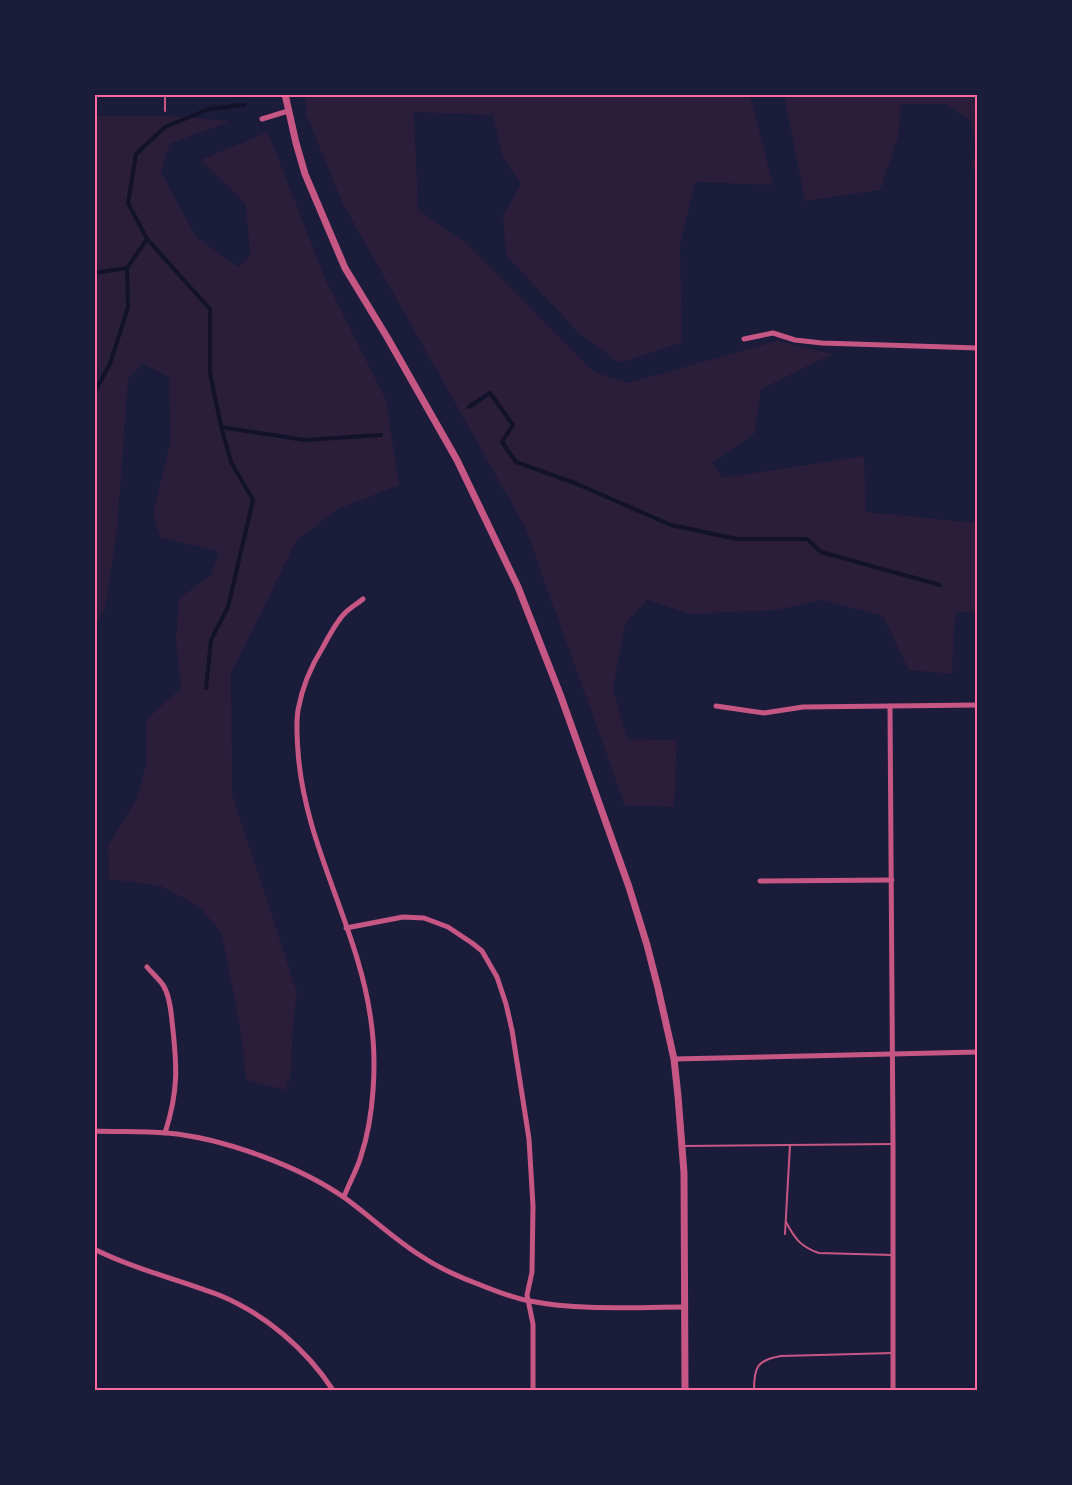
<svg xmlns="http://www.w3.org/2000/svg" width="1072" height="1485" font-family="'Sofia Sans Condensed',sans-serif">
<rect width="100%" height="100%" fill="#1b1b3a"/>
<g fill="#2a1e3b">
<path d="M 305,95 L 750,95 L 773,185 L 695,182 L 680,245 L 682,342 L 619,363 L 578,332 L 506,255 L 503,216 L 521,184 L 503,157 L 493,115 L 414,112 L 418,210 L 467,244 L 594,372 L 628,383 L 777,341 L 832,354 L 761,389 L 754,434 L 712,463 L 723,478 L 864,456 L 866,512 L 977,523 L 977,611 L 955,613 L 952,674 L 909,670 L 883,616 L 823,600 L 776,610 L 689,614 L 647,600 L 625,624 L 613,688 L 627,739 L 677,740 L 674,807 L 625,805 L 525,527 L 342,202 L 306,114 Z"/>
<path d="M 784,95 L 977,95 L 977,171 L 971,167 L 977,151 L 970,120 L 946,104 L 901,104 L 898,137 L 880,190 L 805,201 Z"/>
<path d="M 95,112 L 98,116 L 169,116 L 230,121 L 170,144 L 161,171 L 195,236 L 238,267 L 250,256 L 246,204 L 201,160 L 268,132 L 325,279 L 386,400 L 399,485 L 338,509 L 296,541 L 231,674 L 232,794 L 297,993 L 293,1024 L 290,1082 L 287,1082 L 286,1090 L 246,1080 L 246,1073 L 244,1072 L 245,1065 L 240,1026 L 222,934 L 200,907 L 161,886 L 109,879 L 108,846 L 136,800 L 146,766 L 146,720 L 181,688 L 176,639 L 179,598 L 211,576 L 219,551 L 161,538 L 153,514 L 170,444 L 169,377 L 143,364 L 128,378 L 117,530 L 105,608 L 95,626 Z"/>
</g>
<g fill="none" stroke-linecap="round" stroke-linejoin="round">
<g stroke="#12122b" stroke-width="4">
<path d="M 94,273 L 127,268 L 147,239"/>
<path d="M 94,393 L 110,364 L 128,307 L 127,268"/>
<path d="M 469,407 L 490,393 L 513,425 L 502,442 L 516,462 L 577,484 L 671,525 L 737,539 L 807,539 L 821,552 L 940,585"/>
<path d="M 221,427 L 305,440 L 381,435"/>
<path d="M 206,688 L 211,640 L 228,607 L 253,500 L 231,462 L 221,426 L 210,373 L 210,309 L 147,239 L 128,203 L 136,154 L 165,127 L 209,109 L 244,105"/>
</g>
<g stroke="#c65784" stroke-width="2">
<path d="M 165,94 L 165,111"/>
<path d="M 683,1146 L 893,1144"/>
<path d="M 786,1222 C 795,1239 801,1247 819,1253 L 893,1255"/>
<path d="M 785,1234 L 790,1145"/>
<path d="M 754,1390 C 754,1367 757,1360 781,1356 L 893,1353"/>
</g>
<g stroke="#c65784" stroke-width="5">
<path d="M 262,119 L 288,111"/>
<path d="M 744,339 L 773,333 L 795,340 L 822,343 L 978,348"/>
<path d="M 716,706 L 764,713 L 803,707 L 978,705"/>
<path d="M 890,706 L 893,1143 L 893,1390"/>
<path d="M 760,881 L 892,880"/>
<path d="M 346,928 L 403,917 L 424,918 L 448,927 L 472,943 L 482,951 L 497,977 L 506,1004 L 512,1030 L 529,1139 L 533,1206 L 532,1272 L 527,1295 L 533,1324 L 533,1390"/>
<path d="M 147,967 C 152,973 159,979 163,985 C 169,994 171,1010 172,1021 C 177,1065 179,1090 165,1133"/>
<path d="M 674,1059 L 978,1052"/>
<path d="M 94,1131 C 119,1132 143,1131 167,1133 C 223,1138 299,1166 345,1198 C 371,1217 394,1239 421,1256 C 439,1268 459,1277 478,1284 C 495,1291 513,1298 530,1301 C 581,1311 633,1307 685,1307"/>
<path d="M 344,1197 C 349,1183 357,1170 361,1156 C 374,1117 377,1062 371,1021 C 359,928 304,845 298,751 C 297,738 296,723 298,710 C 302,688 311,666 323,647 C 329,636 336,622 345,613 C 350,608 357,604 363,599"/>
<path d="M 94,1249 C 134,1269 177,1279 219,1295 C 265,1314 306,1349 333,1390"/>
</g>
<path stroke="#c65784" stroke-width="7" d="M 285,94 L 296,143 L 305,174 L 345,268 L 387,337 L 457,460 L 518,587 L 560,694 L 629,887 L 647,945 L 658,988 L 674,1059 L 678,1096 L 684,1173 L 685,1390"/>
</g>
<rect width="1072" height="1485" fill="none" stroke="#1b1b3a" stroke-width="192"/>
<rect x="96" y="96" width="880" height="1293" fill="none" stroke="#ff6b9d" stroke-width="2"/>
</svg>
